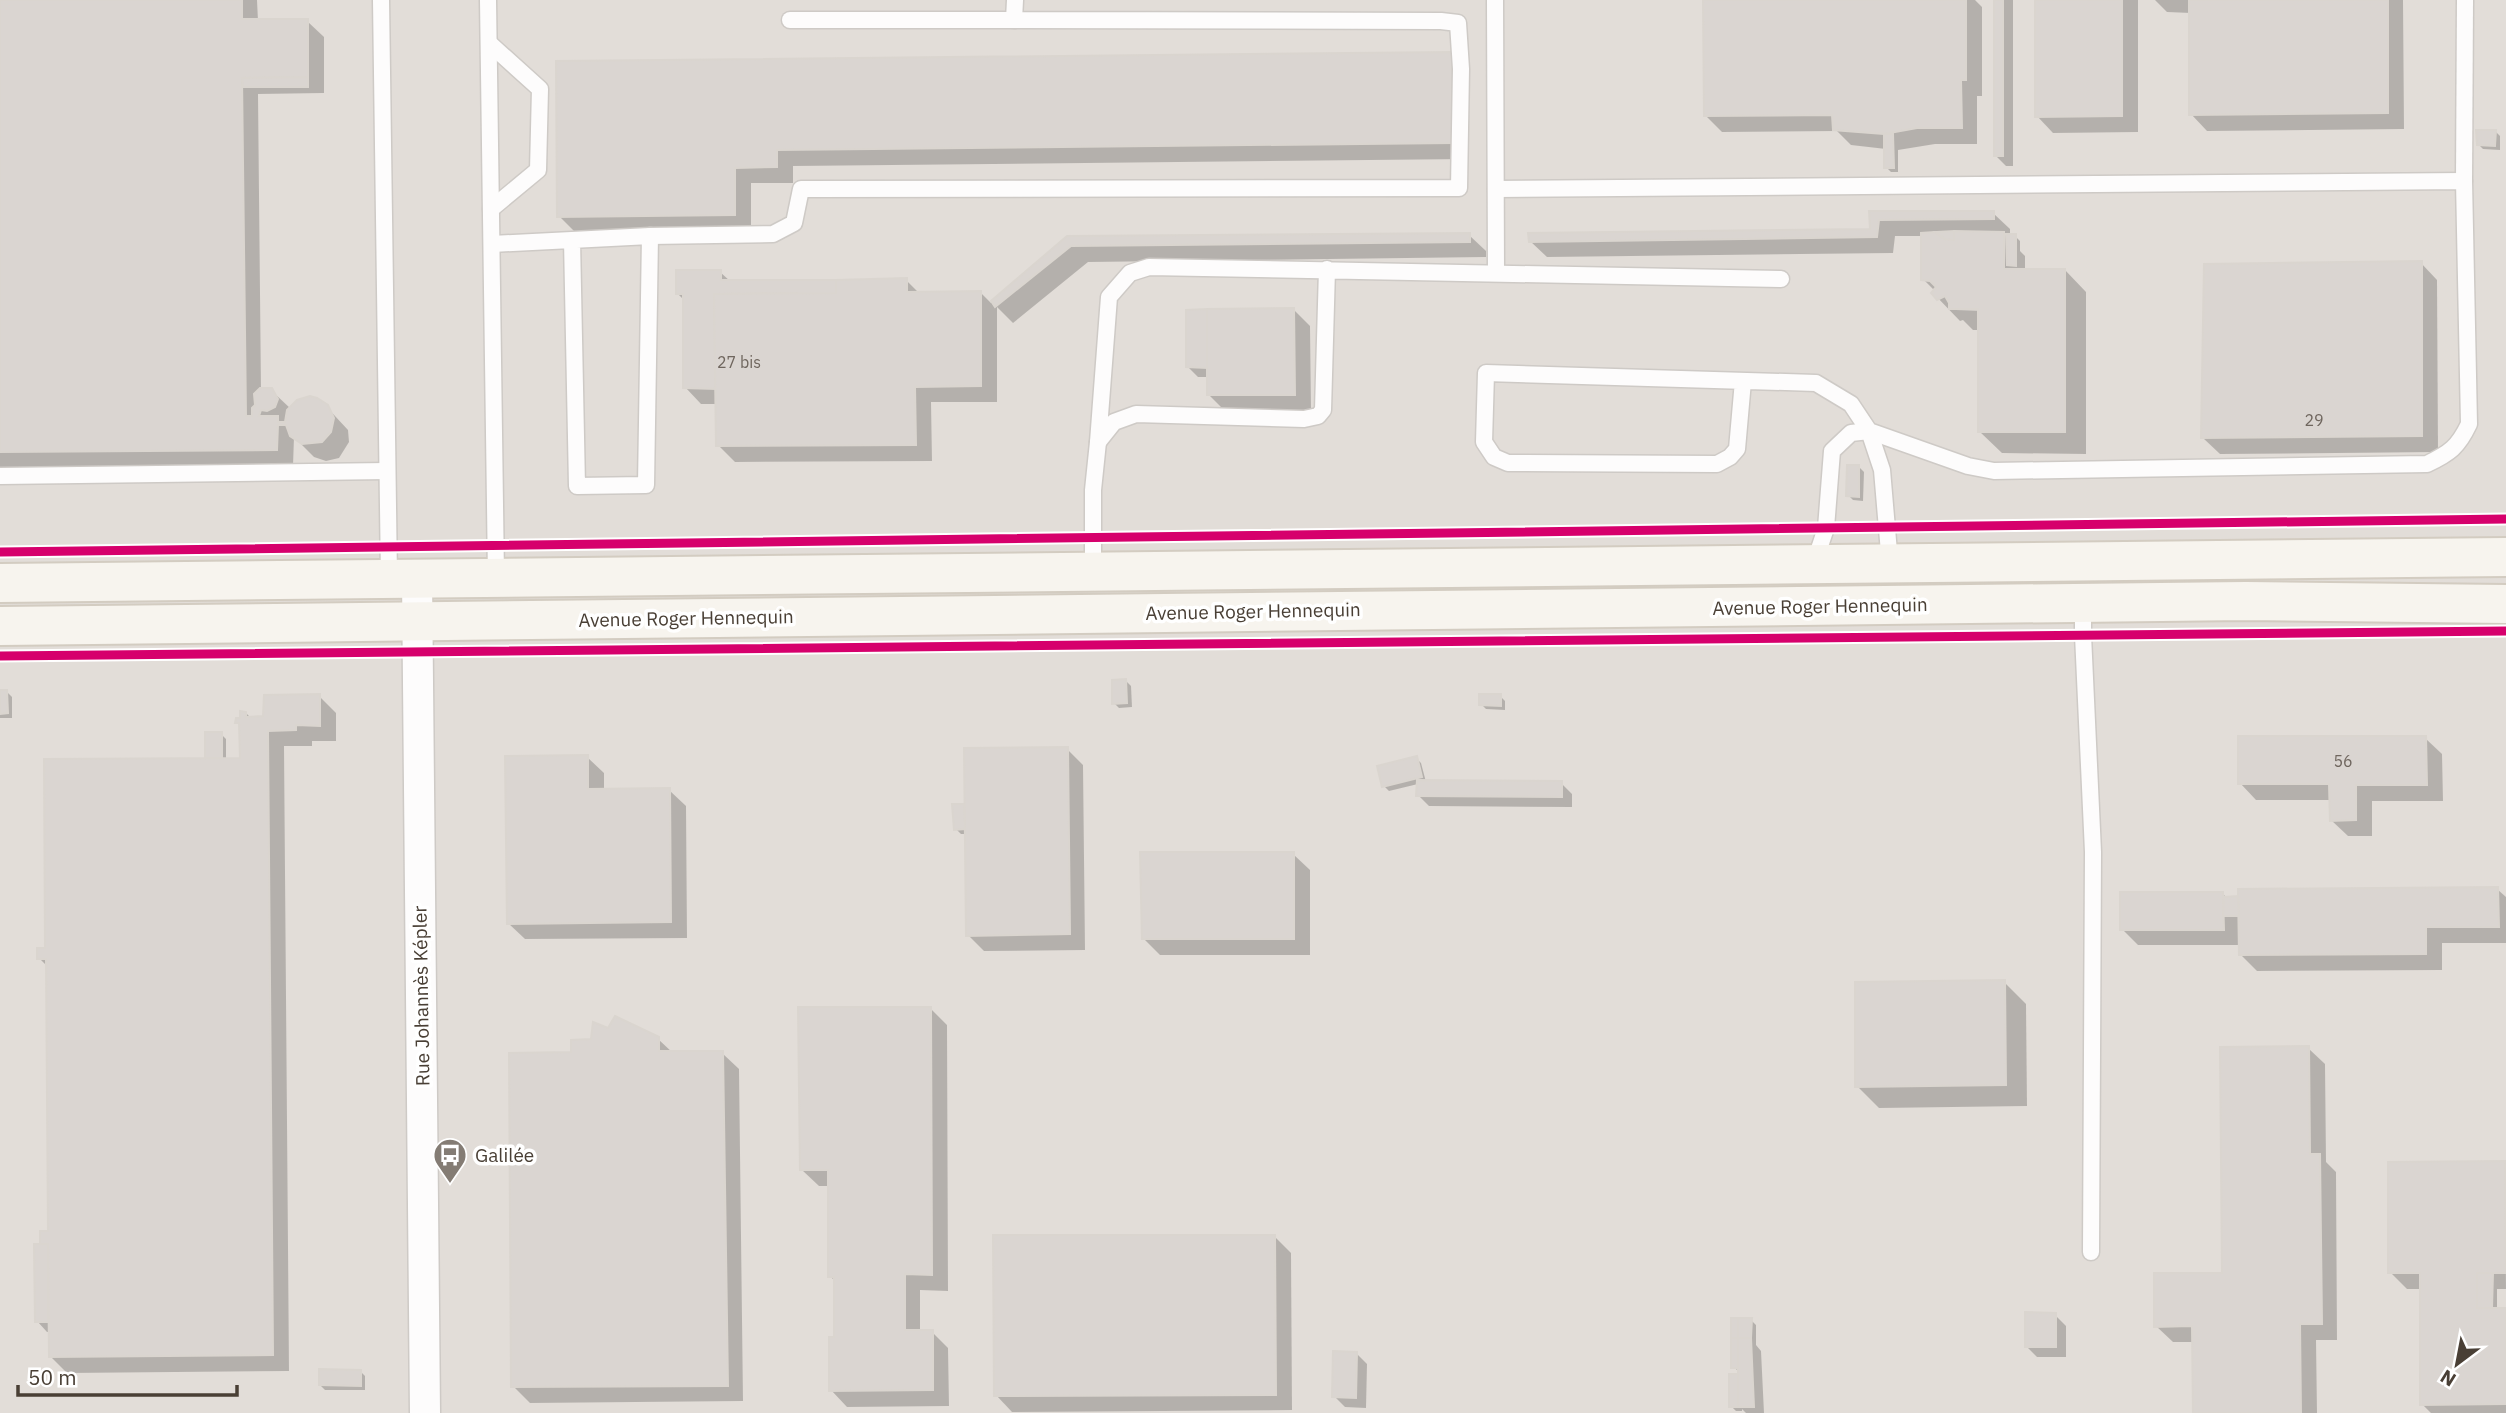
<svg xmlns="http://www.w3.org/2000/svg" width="2506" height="1413" font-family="'IBM Plex Sans',sans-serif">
<rect width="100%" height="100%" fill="#f2eeea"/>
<rect fill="#e2ddd8" x="0" y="0" width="2506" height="1413"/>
<g fill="#0003" fill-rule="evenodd">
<path d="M 0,0 L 257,0 L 258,21 L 307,21 L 324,37 L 324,93 L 258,94 L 261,391 L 274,393 L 291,409 L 322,402 L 348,430 L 349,442 L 339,458 L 326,461 L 314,457 L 294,437 L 293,466 L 0,469 Z"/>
<path d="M 1705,0 L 1975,0 L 1982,7 L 1982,96 L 1977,96 L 1977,144 L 1935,144 L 1898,150 L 1898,172 L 1891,172 L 1886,167 L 1886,149 L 1851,145 L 1837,131 L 1722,132 L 1705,115 Z"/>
<path d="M 1995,0 L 2013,0 L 2013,166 L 2006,166 L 1995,155 Z"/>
<path d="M 2037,0 L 2138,0 L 2138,132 L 2053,133 L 2037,116 Z"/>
<path d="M 2155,0 L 2403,0 L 2404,129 L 2207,131 L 2191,114 L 2191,13 L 2167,12 Z"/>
<path d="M 1451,53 L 1467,70 L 1469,159 L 793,166 L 793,183 L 751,183 L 751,231 L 576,233 L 559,216 L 557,62 Z"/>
<path d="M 2495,131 L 2500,136 L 2500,150 L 2483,149 L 2478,144 Z"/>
<path d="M 1871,213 L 1993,213 L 2010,229 L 2010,236 L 2015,236 L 2020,241 L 2020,251 L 2025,256 L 2025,270 L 2065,270 L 2086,292 L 2086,454 L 2002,453 L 1980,432 L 1980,330 L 1973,330 L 1963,320 L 1960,321 L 1933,293 L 1935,291 L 1923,279 L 1923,236 L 1895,236 L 1893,253 L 1547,257 L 1530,241 L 1871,231 ZM 1956,307 L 1987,308 L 1987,311 L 1956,310 Z"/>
<path d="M 1469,235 L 1486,251 L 1486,257 L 1088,262 L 1013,323 L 997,307 L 997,402 L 931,402 L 932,461 L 735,462 L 718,445 L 718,404 L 701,404 L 685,387 L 684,300 L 678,294 L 720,272 L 730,281 L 906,280 L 919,293 L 981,293 L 991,303 L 1068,238 Z"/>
<path d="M 2421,263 L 2437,280 L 2438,452 L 2220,454 L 2203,438 Z"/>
<path d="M 1294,310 L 1310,326 L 1311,411 L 1225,411 L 1209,395 L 1209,377 L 1198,377 L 1187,366 Z"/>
<path d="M 1859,467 L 1864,472 L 1863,501 L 1853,500 L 1848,495 Z"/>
<path d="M 1126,681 L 1131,686 L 1132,707 L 1119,708 L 1114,703 Z"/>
<path d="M 0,692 L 7,692 L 12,697 L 12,718 L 0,718 Z"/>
<path d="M 319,696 L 336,713 L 336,741 L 312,741 L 312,746 L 284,746 L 289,1371 L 67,1373 L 50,1356 L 50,1332 L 47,1332 L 37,1321 L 44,1246 L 49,1233 L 48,967 L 39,958 L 210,760 L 207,757 L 221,734 L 226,739 L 226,760 L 241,760 L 241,726 L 237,722 L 246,713 L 251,718 L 265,718 Z"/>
<path d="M 1500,696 L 1505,701 L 1505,710 L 1486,709 L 1481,704 Z"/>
<path d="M 2425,738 L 2442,754 L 2443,801 L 2372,801 L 2372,836 L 2348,836 L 2331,820 L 2331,800 L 2256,800 L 2240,783 Z"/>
<path d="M 1067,749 L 1083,765 L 1085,950 L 984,951 L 968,935 L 967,834 L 961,834 L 956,829 L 964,805 L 966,808 Z"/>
<path d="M 587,757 L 604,773 L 604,790 L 669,790 L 686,806 L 687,938 L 525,939 L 508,923 Z"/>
<path d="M 1416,758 L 1421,763 L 1426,782 L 1561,783 L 1572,794 L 1572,807 L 1429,806 L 1418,795 L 1418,784 L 1389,791 L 1384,786 Z"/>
<path d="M 1293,854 L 1310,870 L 1310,955 L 1160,955 L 1144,939 Z"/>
<path d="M 2497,889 L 2506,897 L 2506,943 L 2442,943 L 2442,970 L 2257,971 L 2240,954 L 2240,945 L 2138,945 L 2122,929 L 2223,894 L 2227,898 L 2238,898 L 2240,901 Z"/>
<path d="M 2004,982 L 2026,1004 L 2027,1106 L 1879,1108 L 1857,1086 Z"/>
<path d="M 930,1008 L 947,1025 L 948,1291 L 920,1290 L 920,1332 L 932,1332 L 948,1348 L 949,1406 L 847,1407 L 831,1390 L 836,1338 L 836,1282 L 830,1276 L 830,1186 L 819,1186 L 802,1170 Z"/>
<path d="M 608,1030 L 658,1039 L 673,1053 L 722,1053 L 739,1069 L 743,1401 L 530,1403 L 513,1386 L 592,1041 Z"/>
<path d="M 2308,1048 L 2325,1064 L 2326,1162 L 2336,1172 L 2337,1340 L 2316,1340 L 2317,1413 L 2195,1413 L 2194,1342 L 2173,1342 L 2156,1326 L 2224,1275 Z"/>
<path d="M 2505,1163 L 2506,1289 L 2497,1289 L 2497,1310 L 2506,1310 L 2506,1413 L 2431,1413 L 2422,1404 L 2421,1289 L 2407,1289 L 2390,1272 Z"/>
<path d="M 1274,1236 L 1291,1253 L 1292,1410 L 1012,1412 L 996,1395 Z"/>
<path d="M 2055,1315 L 2066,1326 L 2066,1357 L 2037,1357 L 2026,1346 Z"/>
<path d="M 1751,1320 L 1756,1325 L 1756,1345 L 1761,1351 L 1764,1413 L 1746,1413 L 1742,1409 L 1742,1411 L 1736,1411 L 1731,1406 L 1740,1376 L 1740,1372 L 1733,1367 Z"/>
<path d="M 1357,1354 L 1367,1364 L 1366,1408 L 1345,1407 L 1334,1396 Z"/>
<path d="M 360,1371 L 365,1376 L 365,1390 L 325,1390 L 320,1385 Z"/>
</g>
<g fill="#dad5d1" stroke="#dad5cf" stroke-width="2">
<path d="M 0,0 L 242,0 L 242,19 L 308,19 L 308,77 L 242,78 L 246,416 L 252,416 L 252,408 L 255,405 L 254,394 L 260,388 L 272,388 L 278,399 L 275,407 L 267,411 L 261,410 L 259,416 L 278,416 L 278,422 L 285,422 L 287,410 L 297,400 L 310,396 L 317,398 L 328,405 L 334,418 L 331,432 L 322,442 L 302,444 L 290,436 L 286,425 L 278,425 L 277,450 L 0,452 Z"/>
<path d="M 1703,0 L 1966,0 L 1966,80 L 1961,80 L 1962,128 L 1917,128 L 1884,134 L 1833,130 L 1832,115 L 1704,116 Z"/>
<rect x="1994" y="0" width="9" height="156"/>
<path d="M 2035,0 L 2122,0 L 2122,116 L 2035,117 Z"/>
<path d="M 2189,0 L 2388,0 L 2388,113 L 2189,115 Z"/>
<path d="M 1452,52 L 1453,143 L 777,150 L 777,167 L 735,168 L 735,215 L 557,217 L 556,61 Z"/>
<path d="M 308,77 L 308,87 L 243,87 L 242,78 Z"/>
<path d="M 2476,130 L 2496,130 L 2495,146 L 2477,145 Z"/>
<path d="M 1884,134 L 1893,134 L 1894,168 L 1884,168 Z"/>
<path d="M 1869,211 L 1994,211 L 1994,219 L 1879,220 L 1877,237 L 1529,242 L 1528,233 L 1870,229 Z"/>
<path d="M 1954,231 L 2004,232 L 2004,269 L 2065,269 L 2065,432 L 1978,432 L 1978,309 L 1949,309 L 1949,303 L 1945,296 L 1937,300 L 1931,293 L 1936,287 L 1930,281 L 1921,280 L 1921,233 L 1935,232 L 1945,239 L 1954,240 Z"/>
<path d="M 1954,231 L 1954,240 L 1945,239 L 1935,232 Z"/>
<path d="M 1470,233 L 1470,242 L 1071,246 L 995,307 L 991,301 L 1067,236 Z"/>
<path d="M 2006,234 L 2016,234 L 2016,266 L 2007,265 Z"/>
<path d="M 2422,261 L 2422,436 L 2201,438 L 2204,264 Z"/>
<path d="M 676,270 L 721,270 L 721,280 L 836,280 L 836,293 L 714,294 L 716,389 L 683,388 L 683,294 L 676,294 Z"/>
<path d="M 907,278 L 907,292 L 981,291 L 981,386 L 915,387 L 916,445 L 716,446 L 714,294 L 836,293 L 836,280 Z"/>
<path d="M 1294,308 L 1295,395 L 1207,395 L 1207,309 Z"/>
<path d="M 1207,309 L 1207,368 L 1186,367 L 1186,310 Z"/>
<path d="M 1847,465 L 1859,465 L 1859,497 L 1846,496 Z"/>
<path d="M 1126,679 L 1127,703 L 1112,704 L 1112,680 Z"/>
<path d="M 0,690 L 7,690 L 8,713 L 0,714 Z"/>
<path d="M 320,694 L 320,726 L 296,725 L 296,730 L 268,731 L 273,1355 L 49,1357 L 48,1244 L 40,1244 L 40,1231 L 48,1231 L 46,959 L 37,959 L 37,948 L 45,948 L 44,759 L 240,758 L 239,723 L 235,723 L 236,718 L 240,718 L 240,711 L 246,712 L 246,717 L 263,716 L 264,695 Z"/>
<path d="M 1479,694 L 1501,694 L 1501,706 L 1479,705 Z"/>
<rect x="205" y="732" width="17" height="26"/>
<path d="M 2238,736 L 2426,736 L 2427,785 L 2356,785 L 2356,820 L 2330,821 L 2329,784 L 2238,784 Z"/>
<path d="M 1068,747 L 1070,934 L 966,936 L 964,748 Z"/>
<path d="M 588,755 L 588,789 L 670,788 L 671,922 L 507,924 L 505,756 Z"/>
<path d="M 1417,756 L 1422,777 L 1382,787 L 1377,766 Z"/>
<path d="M 1417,780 L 1562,781 L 1562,797 L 1416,796 Z"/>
<path d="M 952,804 L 964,804 L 965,829 L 954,830 Z"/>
<path d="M 1140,852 L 1294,852 L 1294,939 L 1142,939 Z"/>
<path d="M 2498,887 L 2499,927 L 2426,927 L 2426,954 L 2239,955 L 2238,889 Z"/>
<path d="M 2120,892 L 2223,892 L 2224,930 L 2120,930 Z"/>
<path d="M 2238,896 L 2239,916 L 2223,916 L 2224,897 Z"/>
<path d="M 2005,980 L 2006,1085 L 1855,1087 L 1855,982 Z"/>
<path d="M 798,1007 L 931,1007 L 932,1275 L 905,1274 L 905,1330 L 933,1330 L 933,1390 L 829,1391 L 829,1337 L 834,1337 L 834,1277 L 828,1277 L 828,1170 L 800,1170 Z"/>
<path d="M 615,1016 L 659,1037 L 659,1051 L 723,1051 L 728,1386 L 511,1387 L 509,1053 L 571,1052 L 571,1040 L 591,1039 L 593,1022 L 608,1028 Z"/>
<path d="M 2309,1046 L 2310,1154 L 2320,1154 L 2322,1324 L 2300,1324 L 2301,1413 L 2193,1413 L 2192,1326 L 2154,1327 L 2154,1273 L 2222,1273 L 2220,1047 Z"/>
<path d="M 2505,1161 L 2506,1273 L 2477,1273 L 2477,1308 L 2506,1308 L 2506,1404 L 2420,1405 L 2420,1273 L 2388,1273 L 2388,1162 Z"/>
<path d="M 993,1235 L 1275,1235 L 1276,1395 L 994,1396 Z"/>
<path d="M 34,1244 L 48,1244 L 48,1322 L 35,1322 Z"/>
<path d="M 2477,1273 L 2493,1273 L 2492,1308 L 2477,1308 Z"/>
<path d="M 2025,1312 L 2056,1313 L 2056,1347 L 2025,1347 Z"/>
<rect x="1731" y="1318" width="7" height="20"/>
<path d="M 1738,1318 L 1752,1318 L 1751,1338 L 1738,1338 Z"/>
<rect x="1731" y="1338" width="7" height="30"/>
<path d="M 1738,1338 L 1751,1338 L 1754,1407 L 1738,1407 Z"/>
<path d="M 1333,1351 L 1357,1352 L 1356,1398 L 1332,1397 Z"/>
<path d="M 319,1369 L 361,1370 L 361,1386 L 319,1385 Z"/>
<rect x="1729" y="1374" width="9" height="33"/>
</g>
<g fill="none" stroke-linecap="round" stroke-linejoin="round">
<defs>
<g id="lane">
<path d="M 381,0 L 389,579"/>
<path d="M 488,0 L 496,577"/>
<path d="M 1495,0 L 1496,273"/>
<path d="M 790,20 L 1014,20"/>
<path d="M 489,43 L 540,89 L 538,170 L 491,209"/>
<path d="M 2464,181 L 2465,0"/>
<path d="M 1496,189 L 2464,181 L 2469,424 C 2458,447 2450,453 2427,464 L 1994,471 L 1968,466 L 1869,431 L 1851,404 L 1816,383 L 1486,373 L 1484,442 L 1494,457 L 1508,463 L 1717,464 L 1730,457 L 1737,449 L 1743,381"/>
<path d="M 650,236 L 773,234 L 794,223 L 801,189 L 1459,188 L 1461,69 L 1458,23 L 1441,21 L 1014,20 L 1015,0"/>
<path d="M 492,244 L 650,236 L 646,485 L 577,486 L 572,240"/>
<path d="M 1327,269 L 1323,410 L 1318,416 L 1304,419 L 1136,414 L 1114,422 L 1098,442 L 1109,297 L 1130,273 L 1149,267 L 1781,279"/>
<path d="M 0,476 L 387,471"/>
<path d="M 1814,564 L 1826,528 L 1832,451 L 1851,433 L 1869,431 L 1882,470 L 1890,564"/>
<path d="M 1093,572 L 1093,490 L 1098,442"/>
<path d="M 2083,603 L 2083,635 L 2093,852 L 2091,1252"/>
</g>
<path id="street" d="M 417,578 L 425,1413"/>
<g id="secondary">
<path d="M 0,583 L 2506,557"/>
<path d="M 0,626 L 2246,601 L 2506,604"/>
</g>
</defs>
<use href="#lane" stroke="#cecac6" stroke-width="19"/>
<use href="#street" stroke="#cecac6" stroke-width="33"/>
<use href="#secondary" stroke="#d3ccc1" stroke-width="42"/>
<use href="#lane" stroke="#fdfcfc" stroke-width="16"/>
<use href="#street" stroke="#fdfcfc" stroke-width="30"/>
<use href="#secondary" stroke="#f7f4ee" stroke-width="38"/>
<defs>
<g id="cycleway">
<path d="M 0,552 L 2506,519"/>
<path d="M 0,656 L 2506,631"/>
</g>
</defs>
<use href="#cycleway" stroke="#fff" stroke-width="13"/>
<use href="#cycleway" stroke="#d6006c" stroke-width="9"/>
</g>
<defs>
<symbol id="bus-pin" viewBox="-11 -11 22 30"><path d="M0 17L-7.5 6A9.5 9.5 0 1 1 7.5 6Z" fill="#847c74" stroke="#fff"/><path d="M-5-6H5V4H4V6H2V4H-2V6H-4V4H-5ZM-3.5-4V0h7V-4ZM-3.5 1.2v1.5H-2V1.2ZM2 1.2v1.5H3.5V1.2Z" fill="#fff"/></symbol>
</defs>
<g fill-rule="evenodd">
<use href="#bus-pin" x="431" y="1136" width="38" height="52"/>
</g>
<g text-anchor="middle" stroke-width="7" stroke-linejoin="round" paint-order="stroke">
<g font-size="16" fill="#6f665e">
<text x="739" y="368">27 bis</text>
<text x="2314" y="426">29</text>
<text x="2343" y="767">56</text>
</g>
<g font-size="19" fill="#493f35" stroke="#fff">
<text transform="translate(1820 606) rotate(-1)" y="7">Avenue Roger Hennequin</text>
<text transform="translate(1253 611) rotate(-1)" y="7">Avenue Roger Hennequin</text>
<text transform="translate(686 618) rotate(-1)" y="7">Avenue Roger Hennequin</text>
<text transform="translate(421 996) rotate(-91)" y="7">Rue Johannès Képler</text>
</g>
<g font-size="19" fill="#493f35" stroke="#fff" text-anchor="start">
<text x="475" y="1162">Galilée</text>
</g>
</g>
<g transform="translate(2457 1364) rotate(212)" stroke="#ffffff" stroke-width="5" paint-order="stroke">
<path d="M0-5L12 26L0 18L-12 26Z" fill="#493f35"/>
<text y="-10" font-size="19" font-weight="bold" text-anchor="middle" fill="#493f35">N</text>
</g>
<path d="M18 1385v10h219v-10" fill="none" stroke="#493f35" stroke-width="3.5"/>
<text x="28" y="1385" font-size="21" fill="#493f35" stroke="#ffffff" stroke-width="5" paint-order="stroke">50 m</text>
</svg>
